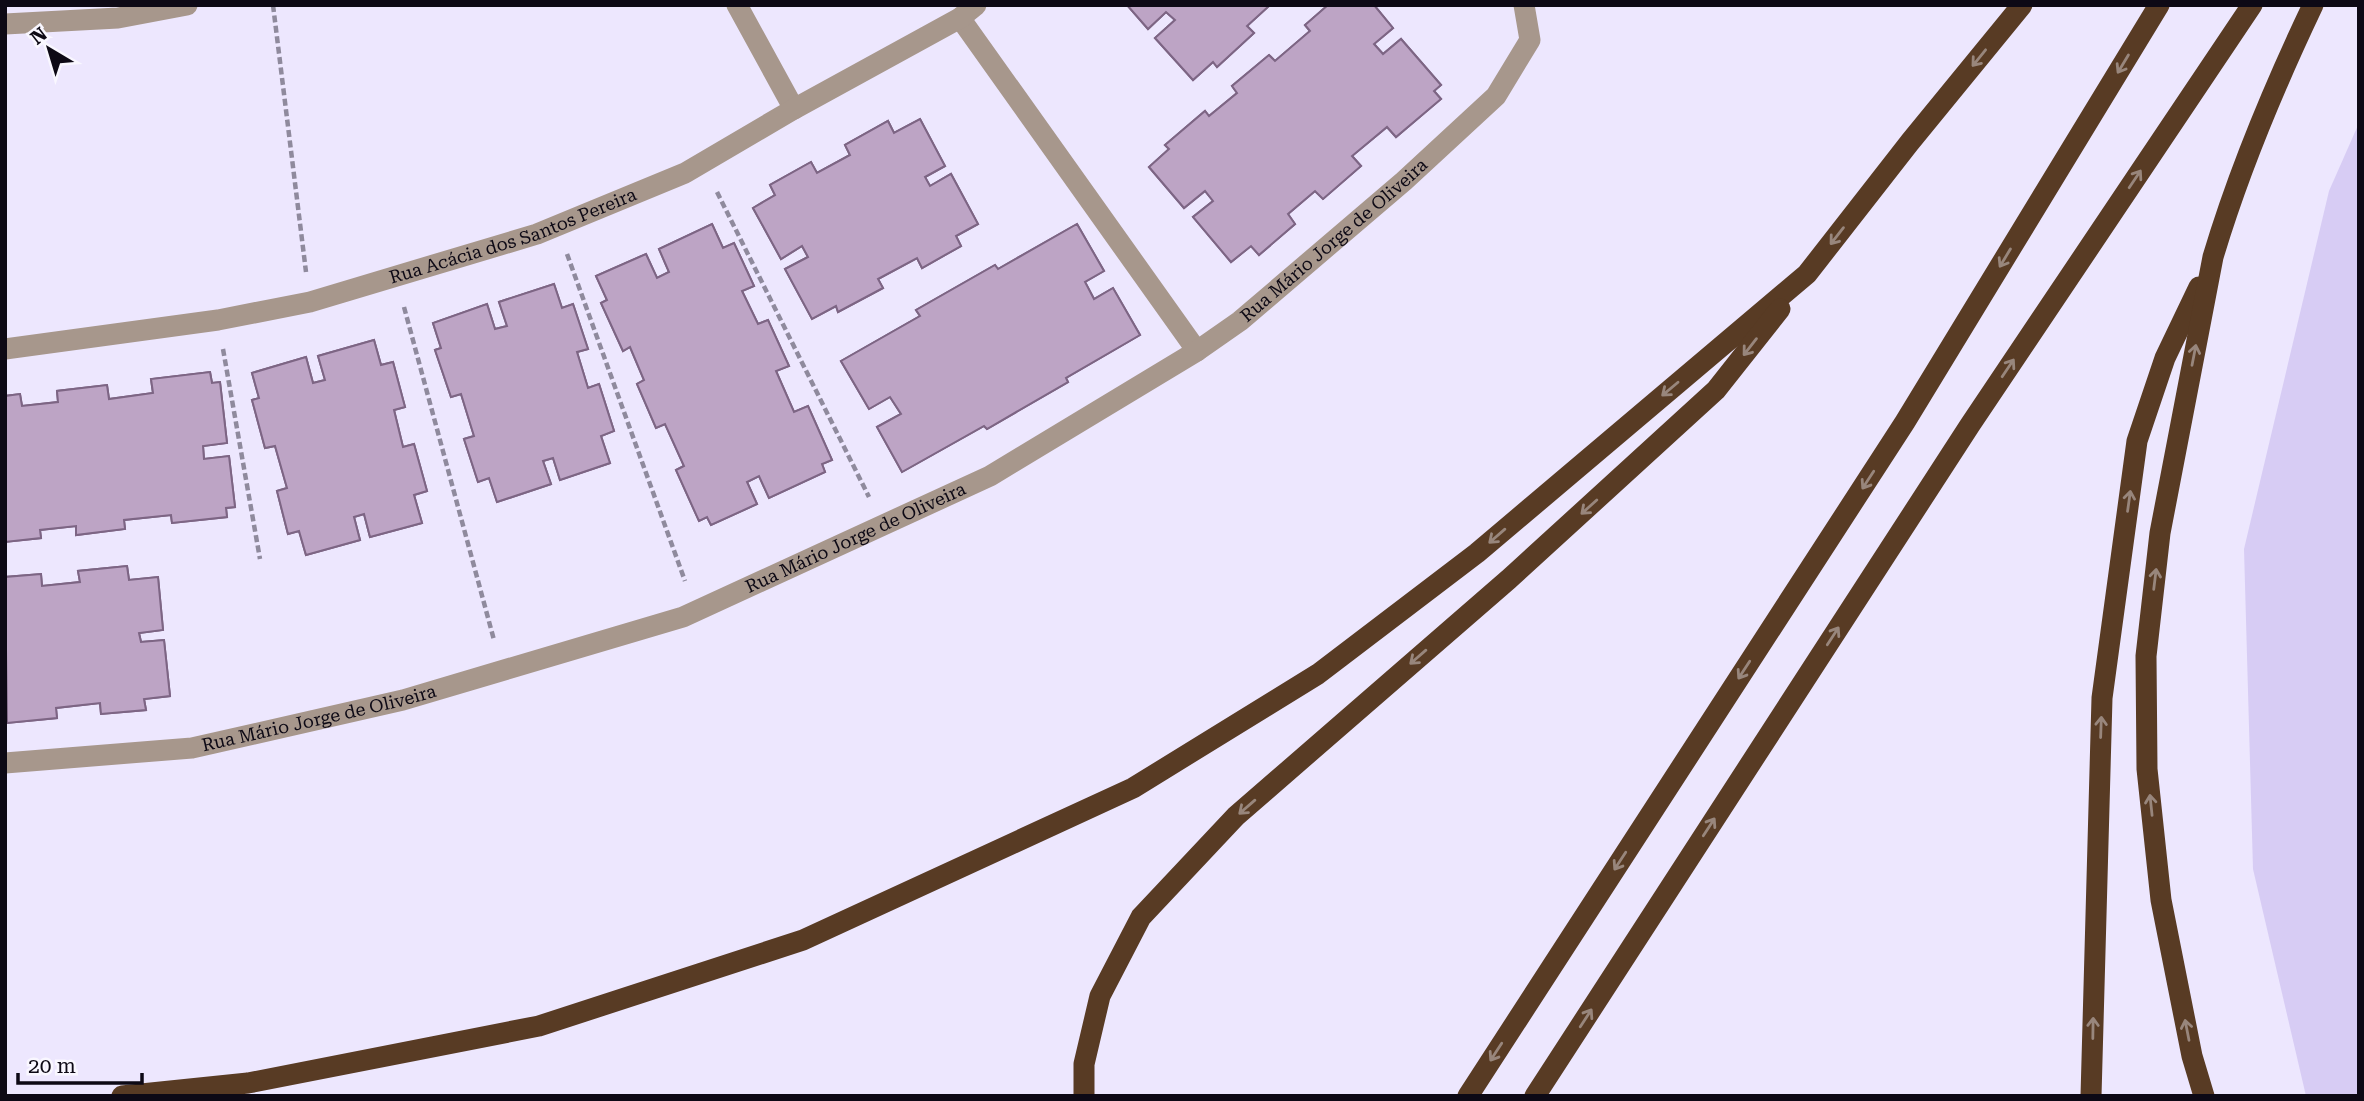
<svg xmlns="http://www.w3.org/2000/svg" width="2364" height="1101" font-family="'Roboto Serif',serif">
<rect width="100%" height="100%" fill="#ede7fe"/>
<path fill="#d7ccf4" d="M 2359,123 L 2359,1096 L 2306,1096 L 2253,869 L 2244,549 L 2329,191 Z"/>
<g fill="#bda4c5" stroke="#7d6584" stroke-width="2" fill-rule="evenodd">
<path d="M 1127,5 L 1179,5 L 1186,13 L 1194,5 L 1270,5 L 1247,26 L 1254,33 L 1217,67 L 1213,62 L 1193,80 L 1155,38 L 1175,20 L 1166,12 L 1148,29 Z"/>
<path d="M 1127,5 L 1270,5 L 1247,26 L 1254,33 L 1217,67 L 1213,62 L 1193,80 L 1155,38 L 1175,20 L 1166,12 L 1148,29 Z"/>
<path d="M 1328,5 L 1374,5 L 1393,28 L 1374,44 L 1383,54 L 1401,39 L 1441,85 L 1434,91 L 1441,99 L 1396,137 L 1387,127 L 1352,156 L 1361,166 L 1323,199 L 1315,191 L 1288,214 L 1295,224 L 1259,255 L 1251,246 L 1231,262 L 1193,217 L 1213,201 L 1205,191 L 1184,208 L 1149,167 L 1169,149 L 1165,145 L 1205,111 L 1209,116 L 1237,93 L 1232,86 L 1269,55 L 1275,61 L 1310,31 L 1305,25 ZM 1366,51 L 1376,63 L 1366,72 L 1356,60 ZM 1346,68 L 1356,80 L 1318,113 L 1308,101 ZM 1296,109 L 1306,121 L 1296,130 L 1286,118 ZM 1277,127 L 1287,139 L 1249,172 L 1239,160 ZM 1218,176 L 1228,188 L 1218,197 L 1208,185 Z"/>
<path d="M 1328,5 L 1374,5 L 1393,28 L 1374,44 L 1383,54 L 1401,39 L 1441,85 L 1434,91 L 1441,99 L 1396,137 L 1387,127 L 1352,156 L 1361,166 L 1323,199 L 1315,191 L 1288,214 L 1295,224 L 1259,255 L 1251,246 L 1231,262 L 1193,217 L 1213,201 L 1205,191 L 1184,208 L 1149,167 L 1169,149 L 1165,145 L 1205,111 L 1209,116 L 1237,93 L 1232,86 L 1269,55 L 1275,61 L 1310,31 L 1305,25 Z"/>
<path d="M 920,119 L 945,166 L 925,177 L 930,186 L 951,174 L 978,224 L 956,236 L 961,246 L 922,268 L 917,258 L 878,279 L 883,288 L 838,312 L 836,306 L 812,319 L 785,269 L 808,257 L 802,246 L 781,259 L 753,208 L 775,195 L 770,185 L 811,162 L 817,173 L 850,155 L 845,145 L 888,121 L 894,133 ZM 904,187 L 911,199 L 898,206 L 892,194 ZM 878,202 L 886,215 L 845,239 L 837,225 ZM 826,233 L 833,246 L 821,252 L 814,240 Z"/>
<path d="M 920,119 L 945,166 L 925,177 L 930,186 L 951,174 L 978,224 L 956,236 L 961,246 L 922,268 L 917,258 L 878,279 L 883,288 L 838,312 L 836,306 L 812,319 L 785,269 L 808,257 L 802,246 L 781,259 L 753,208 L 775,195 L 770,185 L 811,162 L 817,173 L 850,155 L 845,145 L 888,121 L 894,133 Z"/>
<path d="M 712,224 L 723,248 L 734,243 L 754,286 L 742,291 L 758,324 L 768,320 L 789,366 L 776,371 L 794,412 L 808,406 L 832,460 L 822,464 L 825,472 L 769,498 L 759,476 L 747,482 L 757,504 L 711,525 L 707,517 L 699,521 L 676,470 L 684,466 L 665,424 L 656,428 L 637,384 L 644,380 L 630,347 L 623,351 L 601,303 L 607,300 L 596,276 L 646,254 L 657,278 L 669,272 L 659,249 ZM 673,278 L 677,290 L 664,297 L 658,284 ZM 689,314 L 710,359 L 696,366 L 675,320 ZM 713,372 L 719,384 L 704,390 L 700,378 ZM 726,396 L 747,441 L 732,448 L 711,402 ZM 751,453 L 757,465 L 743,471 L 737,459 Z"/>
<path d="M 712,224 L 723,248 L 734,243 L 754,286 L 742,291 L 758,324 L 768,320 L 789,366 L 776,371 L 794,412 L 808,406 L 832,460 L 822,464 L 825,472 L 769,498 L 759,476 L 747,482 L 757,504 L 711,525 L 707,517 L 699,521 L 676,470 L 684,466 L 665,424 L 656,428 L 637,384 L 644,380 L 630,347 L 623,351 L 601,303 L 607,300 L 596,276 L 646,254 L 657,278 L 669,272 L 659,249 Z"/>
<path d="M 1077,224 L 1104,271 L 1085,282 L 1094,299 L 1113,288 L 1140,335 L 1066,378 L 1068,382 L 987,429 L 984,426 L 902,472 L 877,427 L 901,414 L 890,397 L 869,409 L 841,361 L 920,316 L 916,310 L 995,265 L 998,269 ZM 1069,292 L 1078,307 L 1063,315 L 1055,300 ZM 1042,306 L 1051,323 L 1015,343 L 1006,327 ZM 992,337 L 1000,351 L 986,360 L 977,345 ZM 962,353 L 971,370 L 934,391 L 924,375 ZM 914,383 L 922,397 L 907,406 L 899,392 Z"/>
<path d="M 1077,224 L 1104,271 L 1085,282 L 1094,299 L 1113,288 L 1140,335 L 1066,378 L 1068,382 L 987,429 L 984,426 L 902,472 L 877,427 L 901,414 L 890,397 L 869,409 L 841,361 L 920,316 L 916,310 L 995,265 L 998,269 Z"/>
<path d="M 554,284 L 562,308 L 573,304 L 588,349 L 577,352 L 588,388 L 599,384 L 614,431 L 601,436 L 610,463 L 560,480 L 553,458 L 543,461 L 551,484 L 497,502 L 489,478 L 478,482 L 464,439 L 474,436 L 461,394 L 451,397 L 435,350 L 441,348 L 433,323 L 487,304 L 495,329 L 507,326 L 499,302 ZM 512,336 L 516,349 L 503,353 L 498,340 ZM 522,360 L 537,404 L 523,409 L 507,366 ZM 543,419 L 547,432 L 534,437 L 529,424 Z"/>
<path d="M 554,284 L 562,308 L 573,304 L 588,349 L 577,352 L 588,388 L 599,384 L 614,431 L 601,436 L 610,463 L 560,480 L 553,458 L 543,461 L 551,484 L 497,502 L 489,478 L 478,482 L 464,439 L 474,436 L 461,394 L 451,397 L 435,350 L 441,348 L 433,323 L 487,304 L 495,329 L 507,326 L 499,302 Z"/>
<path d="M 374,340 L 381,365 L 393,362 L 405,407 L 394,410 L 403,447 L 414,444 L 427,491 L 414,495 L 422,523 L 370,537 L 364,514 L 354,517 L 360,540 L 306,555 L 299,531 L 288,534 L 277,491 L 287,488 L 275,446 L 265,448 L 252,400 L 259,398 L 252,373 L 306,357 L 313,383 L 325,380 L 318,356 ZM 330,390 L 333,403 L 319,407 L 316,394 ZM 338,415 L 352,460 L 337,464 L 324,420 ZM 357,475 L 360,488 L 347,493 L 343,479 Z"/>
<path d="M 374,340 L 381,365 L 393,362 L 405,407 L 394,410 L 403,447 L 414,444 L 427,491 L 414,495 L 422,523 L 370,537 L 364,514 L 354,517 L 360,540 L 306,555 L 299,531 L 288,534 L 277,491 L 287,488 L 275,446 L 265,448 L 252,400 L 259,398 L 252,373 L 306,357 L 313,383 L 325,380 L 318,356 Z"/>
<path d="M 210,372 L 212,383 L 220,382 L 227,443 L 203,446 L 204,459 L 229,456 L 235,507 L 226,508 L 227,517 L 172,523 L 171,515 L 124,520 L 125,529 L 76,535 L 76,526 L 40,530 L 41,538 L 5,542 L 5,396 L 20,394 L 22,406 L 58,402 L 57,391 L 107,385 L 109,399 L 153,393 L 151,379 ZM 192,445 L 194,461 L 180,462 L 179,447 ZM 167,448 L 168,463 L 118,469 L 116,453 ZM 103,457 L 104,472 L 91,473 L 89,458 ZM 76,458 L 78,474 L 28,480 L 26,463 Z"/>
<path d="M 210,372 L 212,383 L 220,382 L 227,443 L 203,446 L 204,459 L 229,456 L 235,507 L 226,508 L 227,517 L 172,523 L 171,515 L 124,520 L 125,529 L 76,535 L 76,526 L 40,530 L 41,538 L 5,542 L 5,396 L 20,394 L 22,406 L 58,402 L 57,391 L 107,385 L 109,399 L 153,393 L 151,379 Z"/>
<path d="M 127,566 L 129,580 L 158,577 L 163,630 L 139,633 L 141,642 L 164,640 L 170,696 L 144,699 L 146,710 L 101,714 L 100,703 L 56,708 L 57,718 L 7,723 L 5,577 L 41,574 L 42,586 L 80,582 L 78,571 ZM 114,632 L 115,646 L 101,647 L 100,633 ZM 83,635 L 85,651 L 39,656 L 37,641 ZM 25,643 L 26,658 L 12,659 L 11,645 Z"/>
<path d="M 127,566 L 129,580 L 158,577 L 163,630 L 139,633 L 141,642 L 164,640 L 170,696 L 144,699 L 146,710 L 101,714 L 100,703 L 56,708 L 57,718 L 7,723 L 5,577 L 41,574 L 42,586 L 80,582 L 78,571 Z"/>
</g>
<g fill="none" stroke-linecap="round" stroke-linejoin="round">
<g stroke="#8f8a9d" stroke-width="4.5" stroke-dasharray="7 3.5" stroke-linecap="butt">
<path d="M 273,5 L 306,272"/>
<path d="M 717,192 L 869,497"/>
<path d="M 567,254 L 685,581"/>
<path d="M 404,307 L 494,640"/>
<path d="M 223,349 L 260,559"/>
</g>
<g stroke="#a7978c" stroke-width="21">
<path d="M 737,5 L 794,109"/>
<path d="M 960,18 L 1197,351"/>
<path d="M 5,24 L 118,18 L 187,5"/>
<path id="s1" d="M 5,349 L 218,320 L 310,302 L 537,234 L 685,173 L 794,109 L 960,18 L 976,5"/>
<path id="s2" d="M 5,763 L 192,748 L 403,700 L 683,617 L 990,476 L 1197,351 L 1240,321 L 1404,181 L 1496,96 L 1530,40 L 1524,5"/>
</g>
<g stroke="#583b24" stroke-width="21">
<path d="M 122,1096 L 248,1083 L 539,1026 L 803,940 L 1133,788 L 1318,674 L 1477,553 L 1807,274 L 1910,142 L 2022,5"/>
<path d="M 1084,1096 L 1084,1064 L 1100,996 L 1141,917 L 1236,816 L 1509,579 L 1716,390 L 1780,309"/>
<path d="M 1468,1096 L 1905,422 L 2159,5"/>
<path d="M 1535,1096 L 1970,425 L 2252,5"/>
<path d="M 2091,1096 L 2102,698 L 2137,441 L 2165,358 L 2199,287"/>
<path d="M 2204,1096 L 2192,1056 L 2161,900 L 2147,769 L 2146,656 L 2160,533 L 2213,257 C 2239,170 2274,87 2313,5"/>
</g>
</g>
<defs><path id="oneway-shaft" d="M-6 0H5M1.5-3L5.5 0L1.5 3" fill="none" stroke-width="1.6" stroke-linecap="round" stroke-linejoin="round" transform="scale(1.75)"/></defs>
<g stroke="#98867c">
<use href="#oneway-shaft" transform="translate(1979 58) rotate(129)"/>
<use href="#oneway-shaft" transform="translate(2123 64) rotate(121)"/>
<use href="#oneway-shaft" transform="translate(2135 179) rotate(-56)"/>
<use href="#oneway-shaft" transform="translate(1837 236) rotate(128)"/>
<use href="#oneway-shaft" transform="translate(2005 258) rotate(121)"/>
<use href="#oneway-shaft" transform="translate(1750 347) rotate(128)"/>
<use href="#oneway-shaft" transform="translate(2194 355) rotate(-79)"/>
<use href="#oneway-shaft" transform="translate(2008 368) rotate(-56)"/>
<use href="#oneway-shaft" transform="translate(1670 389) rotate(140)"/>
<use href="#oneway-shaft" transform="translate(1868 480) rotate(123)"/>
<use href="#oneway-shaft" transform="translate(2129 501) rotate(-82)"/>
<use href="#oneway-shaft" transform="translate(1589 507) rotate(138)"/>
<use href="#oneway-shaft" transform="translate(1497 536) rotate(139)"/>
<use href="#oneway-shaft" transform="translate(2155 579) rotate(-83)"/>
<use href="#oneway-shaft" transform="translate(1833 636) rotate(-57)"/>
<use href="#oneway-shaft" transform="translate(1418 657) rotate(139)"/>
<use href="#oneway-shaft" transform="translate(1744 670) rotate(123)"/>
<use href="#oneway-shaft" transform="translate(2101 727) rotate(-88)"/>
<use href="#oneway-shaft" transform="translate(2151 805) rotate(-96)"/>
<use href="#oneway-shaft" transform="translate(1247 807) rotate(139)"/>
<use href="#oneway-shaft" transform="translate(1709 827) rotate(-57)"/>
<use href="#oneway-shaft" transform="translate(1620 861) rotate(123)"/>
<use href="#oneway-shaft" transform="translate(1586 1018) rotate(-57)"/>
<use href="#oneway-shaft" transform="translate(2093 1028) rotate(-89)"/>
<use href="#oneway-shaft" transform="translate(2187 1030) rotate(-101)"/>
<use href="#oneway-shaft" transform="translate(1496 1052) rotate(123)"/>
</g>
<g text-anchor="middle" stroke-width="5" stroke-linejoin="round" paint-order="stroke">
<g font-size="18" fill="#0d0915" stroke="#f9f7ff">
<text dy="6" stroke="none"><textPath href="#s1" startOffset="522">Rua Acácia dos Santos Pereira</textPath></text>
<text dy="6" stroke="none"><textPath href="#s2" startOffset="1452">Rua Mário Jorge de Oliveira</textPath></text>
<text dy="6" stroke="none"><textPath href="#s2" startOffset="886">Rua Mário Jorge de Oliveira</textPath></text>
<text dy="6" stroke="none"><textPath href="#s2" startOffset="318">Rua Mário Jorge de Oliveira</textPath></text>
</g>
</g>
<rect width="2364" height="1101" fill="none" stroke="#0d0915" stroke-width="14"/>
<g transform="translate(49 49) rotate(322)" stroke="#f9f7ff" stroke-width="5" paint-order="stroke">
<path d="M0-5L12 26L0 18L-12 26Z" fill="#0d0915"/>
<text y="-10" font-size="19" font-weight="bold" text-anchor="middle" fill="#0d0915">N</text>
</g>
<path d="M18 1073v10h124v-10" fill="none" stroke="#0d0915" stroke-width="3.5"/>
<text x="28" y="1073" font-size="21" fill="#0d0915" stroke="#f9f7ff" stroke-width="5" paint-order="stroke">20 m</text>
</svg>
